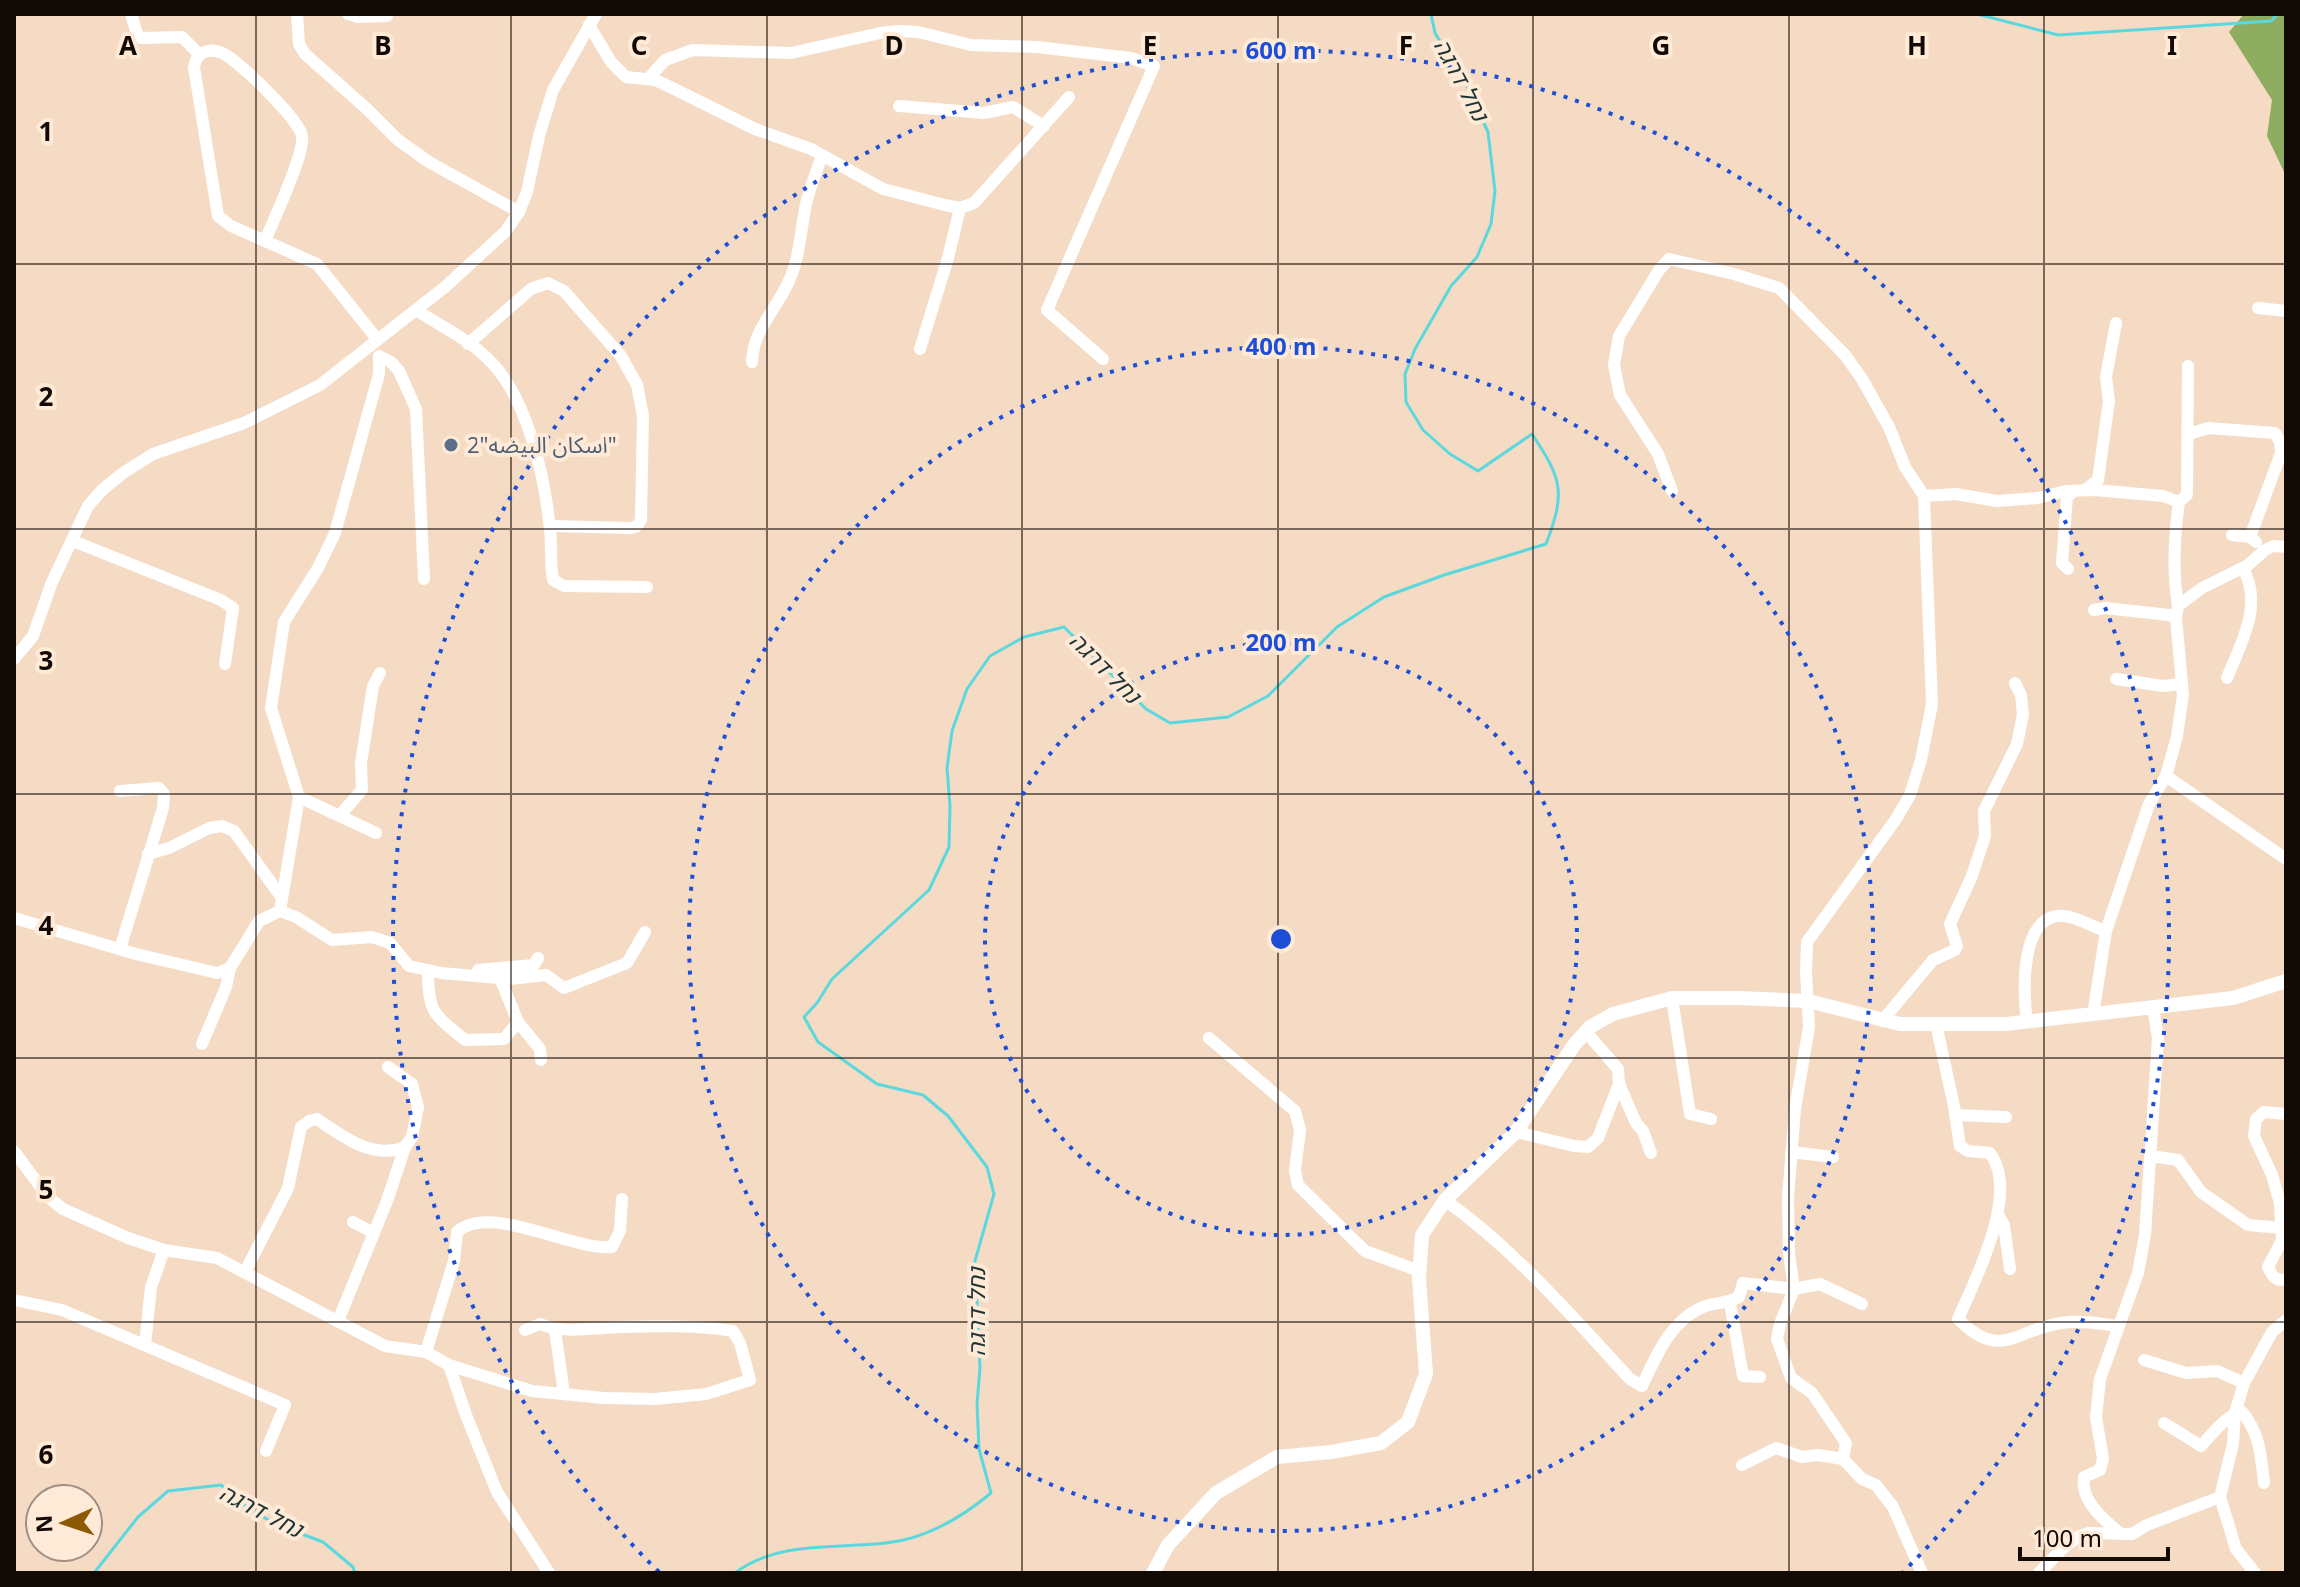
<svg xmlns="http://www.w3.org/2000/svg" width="2300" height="1587" font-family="'Noto Sans','Noto Sans Arabic',Heebo,sans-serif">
<rect width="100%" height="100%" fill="#f5dbc4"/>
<path fill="#8ead60" d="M 2244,14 L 2286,14 L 2286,176 L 2267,136 L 2272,100 L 2229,32 Z"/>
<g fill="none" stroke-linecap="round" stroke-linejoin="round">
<g stroke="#5bd8de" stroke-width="3">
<path d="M 1977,14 L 2058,35 L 2271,21 L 2278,14"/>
<path d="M 94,1573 L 138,1517 L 168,1491 L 221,1485 L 253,1512 L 283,1527 L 323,1542 L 353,1567 L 355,1573"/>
<path d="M 735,1573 C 780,1540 834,1549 886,1543 C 925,1539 961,1518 991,1493 L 979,1449 L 977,1404 L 980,1368 L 975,1261 L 994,1194 L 987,1167 L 948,1116 L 923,1095 L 877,1084 L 818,1042 L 804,1017 L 817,1003 L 832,979 L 929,890 L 949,847 L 950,806 L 947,768 L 952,731 L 967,689 L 990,656 L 1024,637 L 1064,627 L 1146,709 L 1170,723 L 1228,717 L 1268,696 L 1337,627 L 1384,597 L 1444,575 L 1546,544 C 1566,492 1562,479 1532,434 L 1478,471 L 1450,454 L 1423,430 L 1406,402 L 1405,374 L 1415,349 L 1451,286 L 1477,257 L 1491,224 L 1495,191 L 1488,132 L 1464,80 L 1435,33 L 1431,14"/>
</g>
<g stroke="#fff" stroke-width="12">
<path d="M 131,14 L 137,34 L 141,38 L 182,37 L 199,54"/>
<path d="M 297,14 L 299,44 L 305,54 L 366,108 L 398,140 L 429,162 L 519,212"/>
<path d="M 348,14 L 358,17 L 387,16"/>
<path d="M 589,25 L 611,62 L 626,77 L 655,80 L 664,84 L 755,129 L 811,149 L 883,189 L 945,205 L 960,208 L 974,203 L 1069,97"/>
<path d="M 648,79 L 665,60 L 693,50 L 791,53 L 880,33 L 899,31 L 918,32 L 971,45 L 1037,47 L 1131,58 L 1154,66 L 1047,310 L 1103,359"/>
<path d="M 899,106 L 984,113 L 1013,107 L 1044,126"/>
<path d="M 265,241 C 273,221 305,154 302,136 C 299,119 238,60 222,53 C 208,47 196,53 194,67 L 218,216 L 231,226 L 317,264 L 377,339"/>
<path d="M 2258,308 L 2286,311"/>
<path d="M 416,310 C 441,326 472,341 492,363 C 528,401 545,478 550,530 C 552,547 550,563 553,580 L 564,586 L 647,587"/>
<path d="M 468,344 L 531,289 L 548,283 L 564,291 L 621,356 L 637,385 L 643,416 L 641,520 L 637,526 L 631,528 L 550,526"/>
<path d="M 920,349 L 948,258 L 960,208"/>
<path d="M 752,362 C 753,332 772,314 785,289 C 800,262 800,233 806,204 C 810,187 816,172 822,156"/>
<path d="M 2189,434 L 2208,428 L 2275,433 L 2280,442 L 2281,453 L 2250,537"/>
<path d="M 2085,490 L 2098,480 L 2109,401 L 2106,377 L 2116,323"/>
<path d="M 1672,491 L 1658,454 L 1620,395 L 1614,365 L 1619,336 L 1659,270 L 1669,259 L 1734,274 L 1779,288 L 1845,355 L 1862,379 L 1889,427 L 1905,467 L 1924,496 L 1932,704 L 1921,760 L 1910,795 L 1896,819 L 1807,942 L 1806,973 L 1809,1027 L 1795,1109 L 1788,1198 L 1789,1253 L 1794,1289 L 1780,1324 L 1777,1339 L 1791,1378 L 1812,1393 L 1846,1443 L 1843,1459 L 1862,1479 L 1876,1485 L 1893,1507 L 1922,1573"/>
<path d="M 1924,496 L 1956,494 L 1997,501 L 2038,498 L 2066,491 L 2095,490 L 2163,496 L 2179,502"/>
<path d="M 2232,535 L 2250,537 L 2256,542"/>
<path d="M 73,541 L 221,600 L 233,608 L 225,664"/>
<path d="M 2068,569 L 2062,563 L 2067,496 L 2074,491"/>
<path d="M 2178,606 C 2172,570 2174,537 2179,502 L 2187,495 L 2188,366"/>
<path d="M 2094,610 L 2105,608 L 2169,615 L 2176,618"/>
<path d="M 14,659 L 33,636 L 52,582 L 88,506 L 102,490 L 123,473 L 153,454 L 244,423 L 320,385 L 445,287 L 505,232 L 519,212 L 527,192 L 539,136 L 553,90 L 596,14"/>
<path d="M 2227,678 C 2242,641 2263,606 2243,568"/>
<path d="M 2116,679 L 2163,686 L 2181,684"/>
<path d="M 2166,776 L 2286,859"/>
<path d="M 299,797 L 376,833"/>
<path d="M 340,815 L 362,790 L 361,763 L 373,686 L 380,673"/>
<path d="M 148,854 L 169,848 L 209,828 L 222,826 L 234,831 L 282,898"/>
<path d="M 280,911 L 299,797 L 271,708 L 284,622 L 318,568 L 335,533 L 379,374 L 379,356 L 391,362 L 399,371 L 416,409 L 424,579"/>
<path d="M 14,918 L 136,954 L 217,973 L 230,968 L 259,921 L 280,911 L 296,917 L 332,940 L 372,937 L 390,943 L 409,966 L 441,973 L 510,979 L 546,975 L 564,988 L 627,963 L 645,932"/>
<path d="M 120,949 L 163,808 L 164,794 L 159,788 L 120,791"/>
<path d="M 428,970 C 428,1014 434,1014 465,1040 L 504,1039 L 518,1022"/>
<path d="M 478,970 L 534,965 L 538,958"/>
<path d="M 500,978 L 518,1022 L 540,1049 L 541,1060"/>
<path d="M 1672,998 L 1690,1114 L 1711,1119"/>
<path d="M 2093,1015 L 2106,931 L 2149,804 L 2166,776 L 2177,736 L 2183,695 L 2176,618 L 2178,606 L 2202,588 L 2248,565 L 2265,550 L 2273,546 L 2286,547"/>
<path d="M 1882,1021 L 1933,960 L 1955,950 L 1957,946 L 1950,924 L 1972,876 L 1985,836 L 1984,811 L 2017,744 L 2023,715 L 2021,695 L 2015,683"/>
<path d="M 2027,1022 C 2023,994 2019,912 2064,916 C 2077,917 2093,927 2106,931"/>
<path d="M 1936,1024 L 1954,1106 L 1960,1146 L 1968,1151 L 1990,1153 C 2020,1193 1976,1278 1958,1319 C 2001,1362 2016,1329 2061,1323 C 2079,1320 2099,1323 2117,1326"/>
<path d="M 1209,1038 L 1295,1111 L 1300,1130 L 1295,1171 L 1298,1185 L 1365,1251 L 1419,1271"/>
<path d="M 202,1044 L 226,987 L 230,968"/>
<path d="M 1619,1084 L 1636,1123 L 1643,1131 L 1651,1153"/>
<path d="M 2286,1114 L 2264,1112 L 2256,1119 L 2254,1136 L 2272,1175 L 2280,1203 L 2282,1240 L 2268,1267 C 2272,1276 2276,1282 2286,1279"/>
<path d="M 1955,1115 L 2006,1117"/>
<path d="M 1516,1132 L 1574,1146 L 1588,1147 L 1598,1138 L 1619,1084 L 1618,1069 L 1586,1032"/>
<path d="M 14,1151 L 48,1197 L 63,1209 L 128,1238 L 164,1250 L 217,1258 L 385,1346 L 426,1352 L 449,1365 L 466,1415 L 497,1492 L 549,1573"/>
<path d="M 1791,1152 L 1833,1157"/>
<path d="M 2151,1156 L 2178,1160 L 2201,1192 L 2248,1225 L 2281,1228"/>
<path d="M 1445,1200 C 1515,1250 1572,1316 1630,1379 L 1642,1386 C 1656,1356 1671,1320 1703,1307 C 1715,1302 1727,1304 1739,1297 L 1743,1283 L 1794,1289 L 1820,1284 L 1862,1304"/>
<path d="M 1998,1214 L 2004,1225 L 2010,1269"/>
<path d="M 353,1222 L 374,1233"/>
<path d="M 245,1272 L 288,1188 L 301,1127 L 309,1121 L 317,1119 C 344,1137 372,1160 405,1147"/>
<path d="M 14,1300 L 62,1310 L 285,1405 L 266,1451"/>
<path d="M 1730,1303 L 1743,1376 L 1760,1377"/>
<path d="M 338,1321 L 387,1201 L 405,1147 L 412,1137 L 418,1107 L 412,1084 L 388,1067"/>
<path d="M 555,1330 L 564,1394"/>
<path d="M 145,1345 L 151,1287 L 164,1250"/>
<path d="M 426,1352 L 454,1261 L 457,1232 C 490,1202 572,1251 612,1247 L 620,1231 L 622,1199"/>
<path d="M 2144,1360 L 2186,1373 L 2217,1371 L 2244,1383"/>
<path d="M 449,1365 L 532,1391 L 604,1398 L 655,1399 L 706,1394 L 750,1380 L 740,1343 L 733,1331 C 697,1325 657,1326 620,1327 C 593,1328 565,1334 540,1324 L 525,1330"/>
<path d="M 2164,1423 L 2201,1446 C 2212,1434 2226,1415 2242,1412 C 2260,1433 2261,1456 2264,1483"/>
<path d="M 1742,1465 L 1776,1448 L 1802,1457 L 1818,1455 L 1843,1459"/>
<path d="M 2220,1497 L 2236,1549 L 2255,1573"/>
<path d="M 2121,1534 C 2104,1520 2080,1501 2084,1477 L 2100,1470 L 2103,1459 L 2096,1417 L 2100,1379 L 2138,1273 L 2145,1235 L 2158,1038 L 2153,1007"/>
<path d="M 2039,1573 L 2062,1549 L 2078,1537 L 2089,1533 L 2132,1534 L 2147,1525 L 2220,1497 L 2233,1444 L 2235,1413 L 2244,1383 L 2272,1332 L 2286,1320"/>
</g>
<path stroke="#fff" stroke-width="14" d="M 1153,1573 L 1168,1545 L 1216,1493 L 1277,1457 L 1331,1452 L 1381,1443 L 1408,1422 L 1426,1374 L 1419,1279 L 1422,1235 L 1445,1200 L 1516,1132 L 1574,1045 L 1590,1027 L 1613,1014 L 1672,998 L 1738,998 L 1808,1001 L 1900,1024 L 2006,1024 L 2233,998 L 2286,981"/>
</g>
<path fill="none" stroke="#120a04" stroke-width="2" stroke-opacity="0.55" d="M 256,14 L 256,1573M 511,14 L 511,1573M 767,14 L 767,1573M 1022,14 L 1022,1573M 1278,14 L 1278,1573M 1533,14 L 1533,1573M 1789,14 L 1789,1573M 2044,14 L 2044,1573M 14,264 L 2286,264M 14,529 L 2286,529M 14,794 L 2286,794M 14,1058 L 2286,1058M 14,1322 L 2286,1322"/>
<g fill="none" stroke="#1d4ed8" stroke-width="4" stroke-dasharray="4 8">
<circle cx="1281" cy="939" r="296"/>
<circle cx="1281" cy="939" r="592"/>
<path d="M659 1572A888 888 0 1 1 1903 1572"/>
</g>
<circle fill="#5c6f8a" stroke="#ffead7" stroke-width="3" cx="451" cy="445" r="8"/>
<g text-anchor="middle" stroke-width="8" stroke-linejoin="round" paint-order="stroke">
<g font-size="22" fill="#4e5e75" stroke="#ffead7" text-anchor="start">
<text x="467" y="453">اسكان البيضه"2"</text>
</g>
<g font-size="24" font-style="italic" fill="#1e3435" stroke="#ffead7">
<text transform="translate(1461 80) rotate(62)" y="8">נחל דרגה</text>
<text transform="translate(1105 668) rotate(45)" y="8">נחל דרגה</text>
<text transform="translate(977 1312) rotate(-90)" y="8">נחל דרגה</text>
<text transform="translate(261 1511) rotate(27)" y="8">נחל דרגה</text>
</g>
</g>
<g font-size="26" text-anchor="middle" font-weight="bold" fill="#120a04" stroke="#ffead7" stroke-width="8" stroke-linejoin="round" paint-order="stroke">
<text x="128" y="55">A</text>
<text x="383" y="55">B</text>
<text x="639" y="55">C</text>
<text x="894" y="55">D</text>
<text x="1150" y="55">E</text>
<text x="1406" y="55">F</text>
<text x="1661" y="55">G</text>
<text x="1917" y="55">H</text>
<text x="2172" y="55">I</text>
<text x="46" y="141">1</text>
<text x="46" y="406">2</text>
<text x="46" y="670">3</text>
<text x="46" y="935">4</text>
<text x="46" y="1199">5</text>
<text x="46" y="1464">6</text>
</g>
<circle cx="1281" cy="939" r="12" fill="#1d4ed8" stroke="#ffead7" stroke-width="4"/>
<g font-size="24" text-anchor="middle" font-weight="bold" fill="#1d4ed8" stroke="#ffead7" stroke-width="8" stroke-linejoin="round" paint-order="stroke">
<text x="1281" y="59">600 m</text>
<text x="1281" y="355">400 m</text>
<text x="1281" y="651">200 m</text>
</g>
<rect width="2300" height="1587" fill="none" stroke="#120a04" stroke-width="32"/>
<g transform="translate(64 1523) rotate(267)"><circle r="38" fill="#ffead7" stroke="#a09083" stroke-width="2"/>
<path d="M0-6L14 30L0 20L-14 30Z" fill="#8c5a05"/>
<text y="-12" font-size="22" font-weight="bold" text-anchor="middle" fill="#120a04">N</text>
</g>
<path d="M2020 1547v12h148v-12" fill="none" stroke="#120a04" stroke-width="4"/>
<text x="2032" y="1547" font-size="24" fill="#120a04" stroke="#ffead7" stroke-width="6" paint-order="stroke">100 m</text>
</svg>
